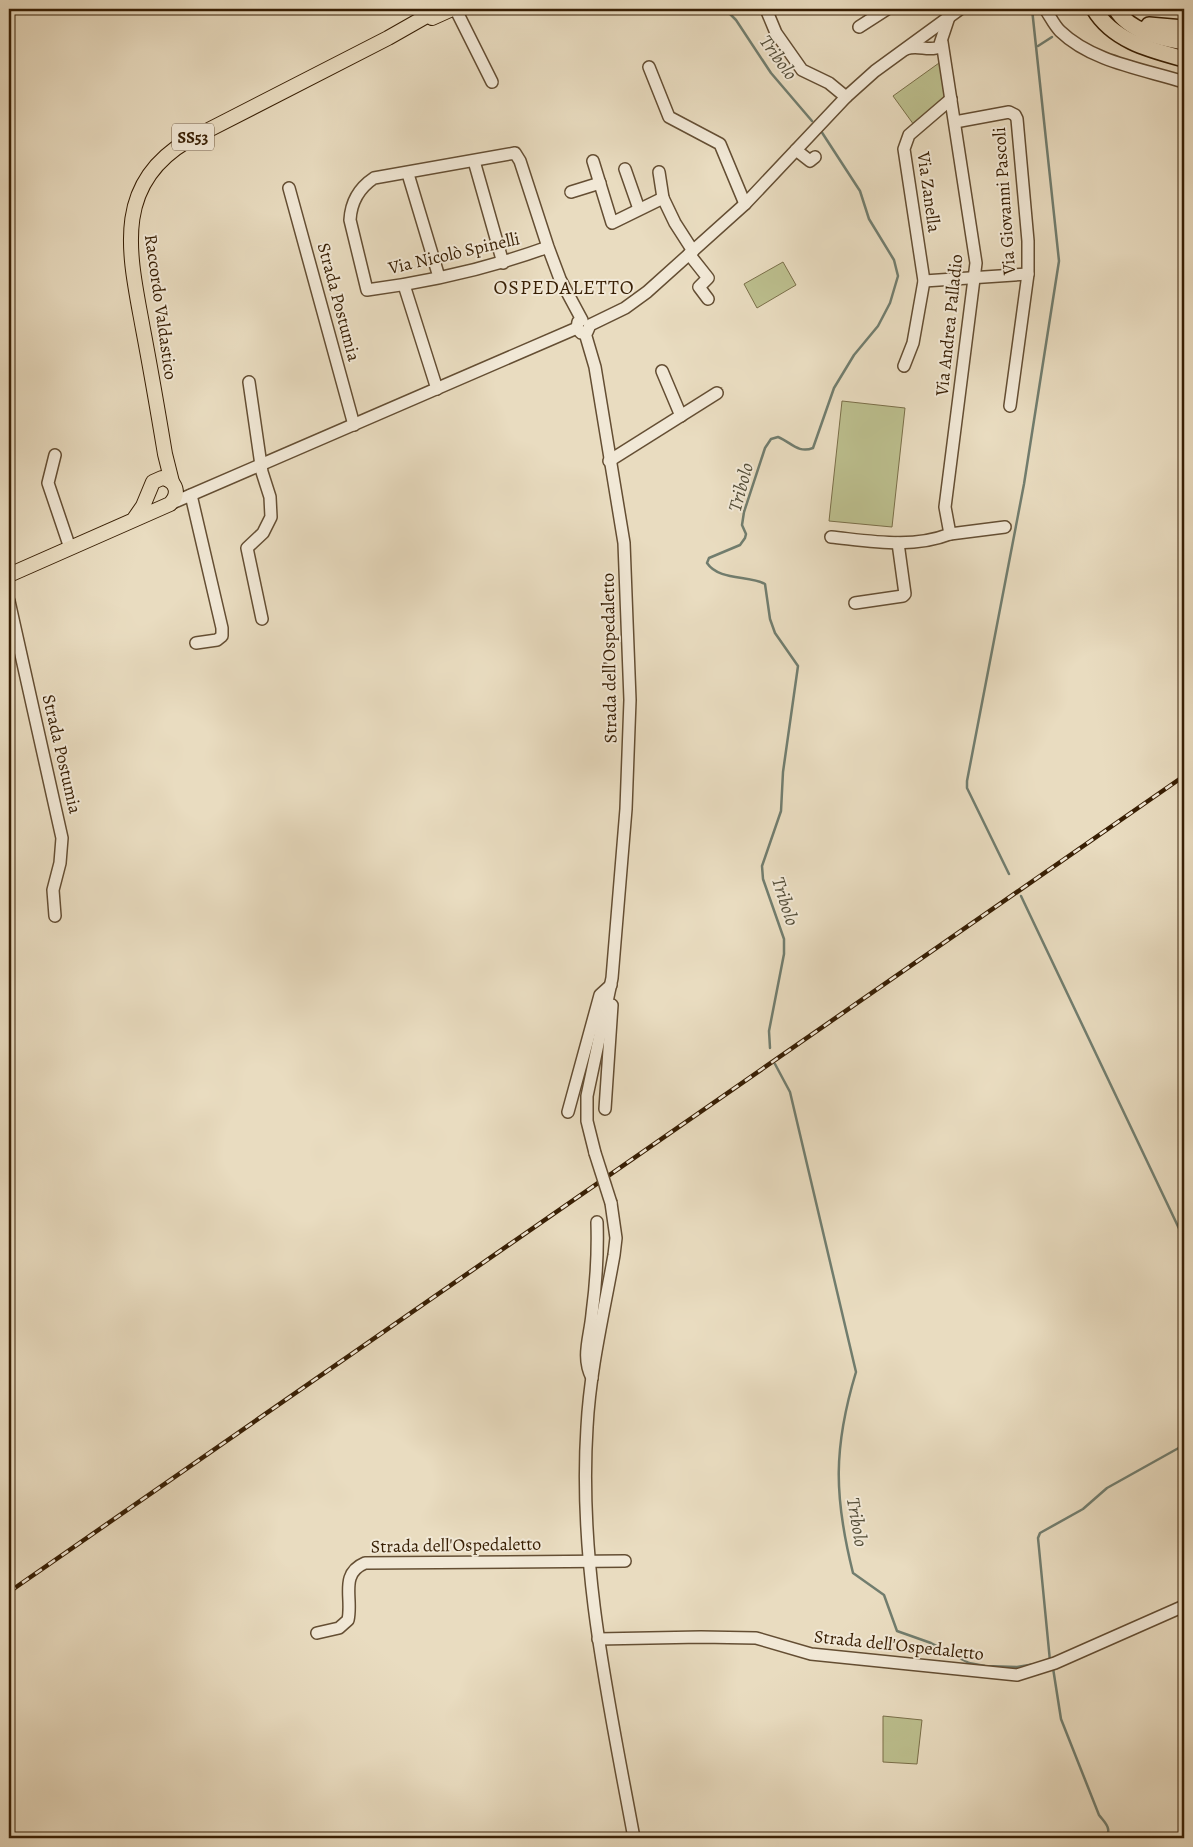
<svg xmlns="http://www.w3.org/2000/svg" width="1193" height="1847" font-family="Alegreya,serif">
<rect width="100%" height="100%" fill="#e9dcc0"/>
<filter id="stains"><feTurbulence type="fractalNoise" baseFrequency=".004" numOctaves="4"/><feColorMatrix values="0 0 0 0 .2 0 0 0 0 .09 0 0 0 0 .02 0 0 0 .5 -.17"/></filter>
<radialGradient id="worn" r=".72"><stop offset=".6" stop-color="#630" stop-opacity="0"/><stop offset="1" stop-color="#630" stop-opacity=".3"/></radialGradient>
<g fill="#bcbf8e" stroke="#7a6f49">
<path d="M 939,63 L 941,65 L 945,93 L 944,97 L 914,125 L 893,96 Z"/>
<path d="M 783,262 L 796,285 L 757,308 L 744,284 Z"/>
<path d="M 842,401 L 905,408 L 892,527 L 829,521 Z"/>
<path d="M 883,1716 L 922,1720 L 917,1764 L 883,1762 Z"/>
</g>
<g fill="none" stroke-linecap="round" stroke-linejoin="round">
<g stroke="#717d6e" stroke-width="2.5">
<path d="M 725,9 L 736,20 L 771,73 L 812,121"/>
<path d="M 1038,46 L 1052,37"/>
<path d="M 1009,874 L 967,788 L 967,781 L 1024,484 L 1059,261 L 1032,9"/>
<path d="M 1021,896 L 1184,1239"/>
<path d="M 770,1048 L 769,1031 L 784,954 L 784,939 L 763,879 L 762,866 L 781,811 L 783,772 L 798,666 L 775,633 L 770,619 L 765,584 C 749,575 719,581 707,563 L 709,558 L 740,545 L 745,538 L 746,534 L 742,525 L 744,512 L 765,448 L 771,439 L 778,437 C 791,442 798,454 813,448 L 834,388 L 854,355 L 878,326 L 890,303 L 898,276 L 894,260 L 869,219 L 860,191 L 821,131"/>
<path d="M 775,1064 L 790,1092 L 856,1372 C 833,1448 834,1497 853,1573 L 884,1595 L 897,1631 L 931,1643 L 969,1663 L 985,1666 L 1017,1667 L 1035,1664"/>
<path d="M 1050,1661 L 1038,1538 L 1040,1533 L 1083,1509 L 1107,1488 L 1184,1445"/>
<path d="M 1053,1668 L 1061,1719 L 1099,1815 C 1105,1823 1112,1828 1106,1838"/>
</g>
<defs>
<g id="minor">
<path d="M 766,9 L 776,33 L 802,70 L 829,83 L 846,97"/>
<path d="M 1045,9 C 1050,16 1054,25 1060,31 C 1092,62 1143,69 1184,82"/>
<path d="M 457,12 L 492,82"/>
<path d="M 859,27 L 887,9"/>
<path d="M 906,49 C 917,44 929,52 939,47 L 949,17"/>
<path d="M 649,67 L 669,117 L 720,144 L 745,204"/>
<path d="M 955,122 L 1009,112 L 1015,115 L 1017,119 L 1028,241 L 1028,274 L 1010,406"/>
<path d="M 796,150 L 810,161 L 815,157"/>
<path d="M 474,161 L 503,263"/>
<path d="M 593,161 L 612,223 L 663,198 L 675,223 L 693,251"/>
<path d="M 625,169 L 639,209"/>
<path d="M 659,172 L 663,198"/>
<path d="M 408,174 L 439,277"/>
<path d="M 289,188 L 354,425"/>
<path d="M 571,192 L 600,183"/>
<path d="M 548,247 C 490,268 428,282 367,290 L 350,220 C 351,202 359,188 374,178 L 515,153 L 520,161 L 548,247 L 560,279 L 582,320"/>
<path d="M 689,254 L 708,278 L 699,287 L 708,299"/>
<path d="M 924,281 L 1028,274"/>
<path d="M 404,285 L 437,389"/>
<path d="M 577,328 L 581,333 L 587,332 L 590,325 L 625,308 L 647,292 L 745,204 L 846,97 L 875,71 L 960,9"/>
<path d="M 585,333 L 595,367 L 624,543 L 630,700 L 626,809 L 612,978 L 587,1096 L 587,1121 L 595,1153"/>
<path d="M 904,366 L 913,343 L 924,281 L 904,149 L 909,135 L 951,99"/>
<path d="M 662,371 L 681,416"/>
<path d="M 249,382 L 262,472 L 270,497 L 271,517 L 263,533 L 247,548 L 262,619"/>
<path d="M 55,455 L 48,483 L 70,548"/>
<path d="M 609,461 L 717,393"/>
<path d="M 191,495 L 222,628 L 222,636 L 217,640 L 196,643"/>
<path d="M 170,504 L 577,328 L 578,322"/>
<path d="M 950,534 L 1005,527"/>
<path d="M 831,537 C 870,541 912,549 950,534 L 945,507 L 976,263 L 942,42"/>
<path d="M 9,601 L 62,838 L 60,863 L 53,890 L 55,916"/>
<path d="M 855,603 L 903,596 L 905,594 L 898,543"/>
<path d="M 605,1109 L 612,1005"/>
<path d="M 568,1112 L 600,995 L 611,985"/>
<path d="M 611,1203 L 616,1238 L 614,1255 C 604,1312 590,1369 587,1427 C 578,1566 609,1702 634,1838"/>
<path d="M 592,1378 C 581,1357 590,1337 592,1314 C 596,1284 598,1252 597,1222"/>
<path d="M 317,1633 L 339,1628 L 348,1620 C 353,1598 339,1574 365,1563 L 625,1561"/>
<path d="M 598,1639 L 701,1637 L 756,1638 L 811,1654 L 1017,1675 L 1055,1663 L 1184,1606"/>
</g>
<g id="major">
<path d="M 432,18 L 452,9"/>
<path d="M 172,482 L 165,454 C 158,412 151,371 143,329 C 130,257 111,186 187,141 L 388,38 L 439,9"/>
<path d="M 9,575 L 170,504 C 180,494 177,481 162,478 L 153,482 L 143,506 L 134,519"/>
</g>
<g id="highway">
<path d="M 1094,9 C 1113,41 1151,50 1184,59"/>
<path d="M 1116,9 C 1129,31 1160,38 1184,42"/>
<path d="M 1149,25 L 1184,28"/>
</g>
</defs>
<use href="#minor" stroke="#644e33" stroke-width="14"/>
<use href="#major" stroke="#381f04" stroke-width="16"/>
<use href="#highway" stroke="#381f04" stroke-width="18"/>
<use href="#minor" stroke="#f1e8d6" stroke-width="11"/>
<use href="#major" stroke="#e9dcc0" stroke-width="14"/>
<use href="#highway" stroke="#e9dcc0" stroke-width="15"/>
<defs>
<path id="rail" d="M 9,1592 L 1184,776"/>
</defs>
<use href="#rail" stroke="#381f04" stroke-width="4.5"/>
<use href="#rail" stroke="#f1e8d6" stroke-width="2.5" stroke-dasharray="8" stroke-linecap="butt"/>
<defs>
<path id="minor-bridge" d="M 595,1153 L 611,1203"/>
</defs>
<use href="#minor-bridge" stroke="#644e33" stroke-width="14" stroke-linecap="butt"/>
<use href="#minor-bridge" stroke="#f1e8d6" stroke-width="11"/>
</g>
<g text-anchor="middle" stroke-width="4" stroke-linejoin="round" paint-order="stroke">
<rect fill="#f1e8d6" stroke="#705b43" stroke-width="1" x="172" y="123.5" width="42" height="27" rx="4"/>
<g font-size="16" font-weight="bold" fill="#381f04">
<text x="193" y="143">SS53</text>
</g>
<g font-size="18" fill="#381f04" stroke="#f1e8d6">
<text transform="translate(929 192) rotate(82)" y="6">Via Zanella</text>
<text transform="translate(1004 201) rotate(-94)" y="6">Via Giovanni Pascoli</text>
<text transform="translate(454 253) rotate(-13)" y="6">Via Nicolò Spinelli</text>
<text transform="translate(339 302) rotate(75)" y="6">Strada Postumia</text>
<text transform="translate(161 307) rotate(82)" y="6">Raccordo Valdastico</text>
<text transform="translate(949 325) rotate(-84)" y="6">Via Andrea Palladio</text>
<text transform="translate(609 658) rotate(-91)" y="6">Strada dell'Ospedaletto</text>
<text transform="translate(62 754) rotate(77)" y="6">Strada Postumia</text>
<text transform="translate(456 1545) rotate(-1)" y="6">Strada dell'Ospedaletto</text>
<text transform="translate(899 1645) rotate(6)" y="6">Strada dell'Ospedaletto</text>
</g>
<g font-size="19" font-style="italic" fill="#544e39" stroke="#f1e8d6">
<text transform="translate(779 57) rotate(54)" y="7">Tribolo</text>
<text transform="translate(740 487) rotate(-75)" y="7">Tribolo</text>
<text transform="translate(786 901) rotate(72)" y="7">Tribolo</text>
<text transform="translate(858 1522) rotate(80)" y="7">Tribolo</text>
</g>
<g font-size="20" letter-spacing="1" fill="#381f04" stroke="#f1e8d6">
<text x="564" y="294">OSPEDALETTO</text>
</g>
</g>
<rect width="1193" height="1847" fill="none" stroke="#e9dcc0" stroke-width="30"/>
<rect x="10" y="10" width="1173" height="1827" fill="none" stroke="#381f04" stroke-width="2.5"/>
<rect x="15" y="15" width="1163" height="1817" fill="none" stroke="#381f04"/>
<rect width="100%" height="100%" filter="url(#stains)"/>
<rect width="100%" height="100%" fill="url(#worn)"/>
</svg>
